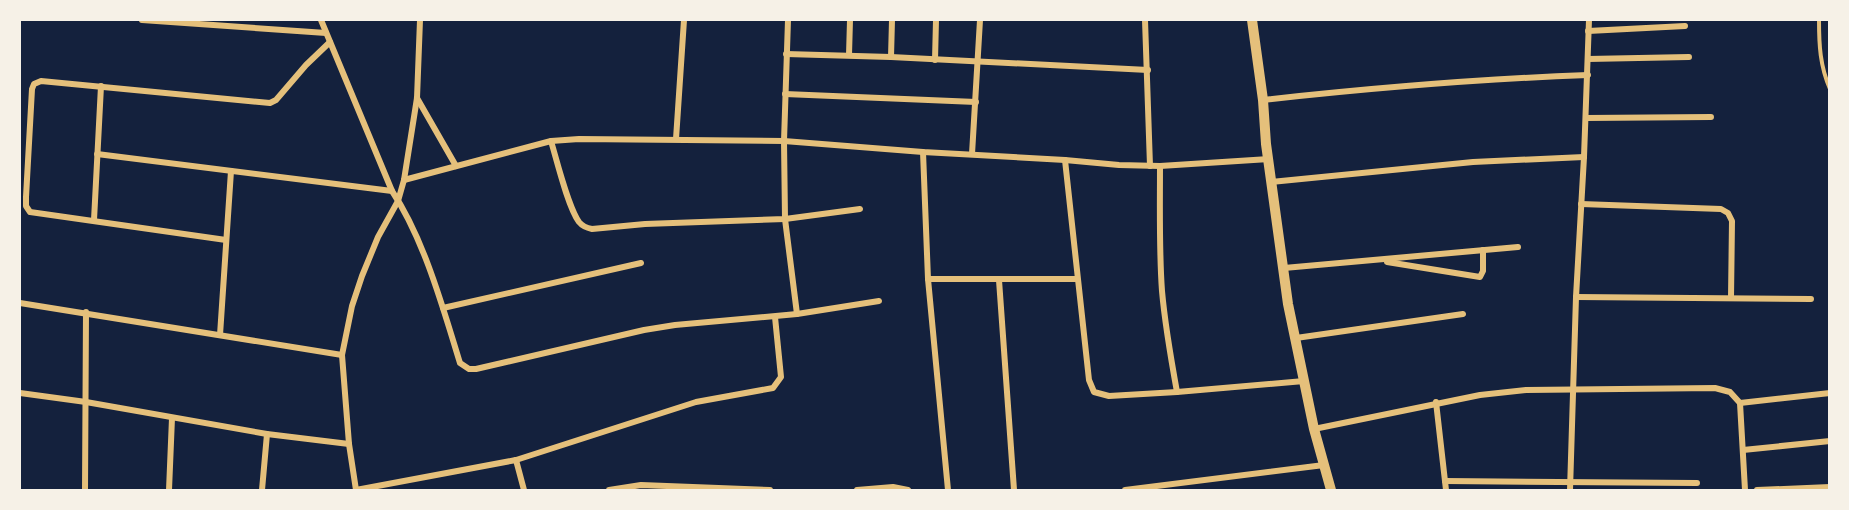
<svg xmlns="http://www.w3.org/2000/svg" width="1849" height="510" font-family="Manrope,sans-serif">
<rect width="100%" height="100%" fill="#14213d"/>
<g fill="none" stroke-linecap="round" stroke-linejoin="round">
<path stroke="#e5c07b" stroke-width="4" d="M 1819,20 C 1819,45 1820,66 1830,89"/>
<g stroke="#e5c07b" stroke-width="6">
<path d="M 142,20 L 326,33"/>
<path d="M 321,20 L 392,191 C 424,239 443,308 460,363 L 469,369 L 476,369 L 644,330 L 675,325 L 797,314 L 879,301"/>
<path d="M 420,20 L 417,98 L 404,180 L 398,201 L 378,237 L 362,276 L 352,306 L 342,355 L 349,444 L 356,490 L 516,460 L 696,402 L 773,388 L 781,377 L 775,317"/>
<path d="M 788,20 L 784,141 L 785,219 L 797,314"/>
<path d="M 1145,20 L 1150,166"/>
<path d="M 1588,31 L 1685,26"/>
<path d="M 786,54 L 891,57 L 1148,70"/>
<path d="M 849,55 L 850,20"/>
<path d="M 891,57 L 892,20"/>
<path d="M 1588,59 L 1689,57"/>
<path d="M 935,60 L 936,20"/>
<path d="M 785,94 L 976,102"/>
<path d="M 417,98 L 456,166"/>
<path d="M 1263,100 C 1371,88 1479,79 1588,75"/>
<path d="M 1586,118 L 1711,117"/>
<path d="M 676,139 L 684,20"/>
<path d="M 551,141 C 557,161 568,207 579,222 C 583,227 587,228 592,229 L 645,224 L 785,219 L 860,209"/>
<path d="M 923,152 L 928,279 L 948,490"/>
<path d="M 97,154 L 392,191"/>
<path d="M 972,154 L 980,20"/>
<path d="M 1065,160 L 1089,380 L 1094,392 L 1109,396 L 1177,392 L 1304,381"/>
<path d="M 1160,166 C 1160,208 1159,250 1162,291 C 1165,325 1171,359 1177,392"/>
<path d="M 404,180 L 551,141 L 579,139 L 784,141 L 923,152 L 1065,160 L 1119,165 L 1160,166 L 1269,159"/>
<path d="M 1271,182 L 1473,162 L 1584,157"/>
<path d="M 1581,204 L 1721,209 L 1728,213 L 1732,221 L 1731,298"/>
<path d="M 94,220 L 101,86"/>
<path d="M 226,240 L 30,212 L 26,206 L 26,197 L 32,89 L 34,84 L 41,81 L 270,103 L 276,100 L 306,65 L 330,42"/>
<path d="M 1387,262 L 1480,277 L 1483,271 L 1483,250"/>
<path d="M 1284,268 L 1518,247"/>
<path d="M 928,279 L 1077,279"/>
<path d="M 999,280 L 1014,490"/>
<path d="M 1576,297 L 1811,299"/>
<path d="M 20,303 L 342,355"/>
<path d="M 443,308 L 641,263"/>
<path d="M 220,335 L 231,171"/>
<path d="M 1296,338 L 1463,314"/>
<path d="M 20,393 L 86,402 L 267,434 L 349,444"/>
<path d="M 1436,402 L 1446,490"/>
<path d="M 1740,403 L 1830,393"/>
<path d="M 1314,429 L 1480,395 L 1526,390 L 1715,388 L 1730,392 L 1740,403 L 1745,490"/>
<path d="M 1743,450 L 1830,441"/>
<path d="M 516,460 L 524,490"/>
<path d="M 1445,481 L 1697,483"/>
<path d="M 85,490 L 86,312"/>
<path d="M 169,490 L 172,418"/>
<path d="M 262,490 L 267,434"/>
<path d="M 609,490 L 641,485 L 770,490"/>
<path d="M 857,490 L 893,487 L 908,490"/>
<path d="M 1125,490 L 1324,465"/>
<path d="M 1570,490 L 1576,297 L 1584,157 L 1589,20"/>
<path d="M 1757,490 L 1830,487"/>
</g>
<path stroke="#e5c07b" stroke-width="10" d="M 1252,20 L 1263,100 L 1266,144 L 1288,304 L 1314,429 L 1331,490"/>
</g>
<rect width="1849" height="510" fill="none" stroke="#f6f1e7" stroke-width="42"/>
</svg>
